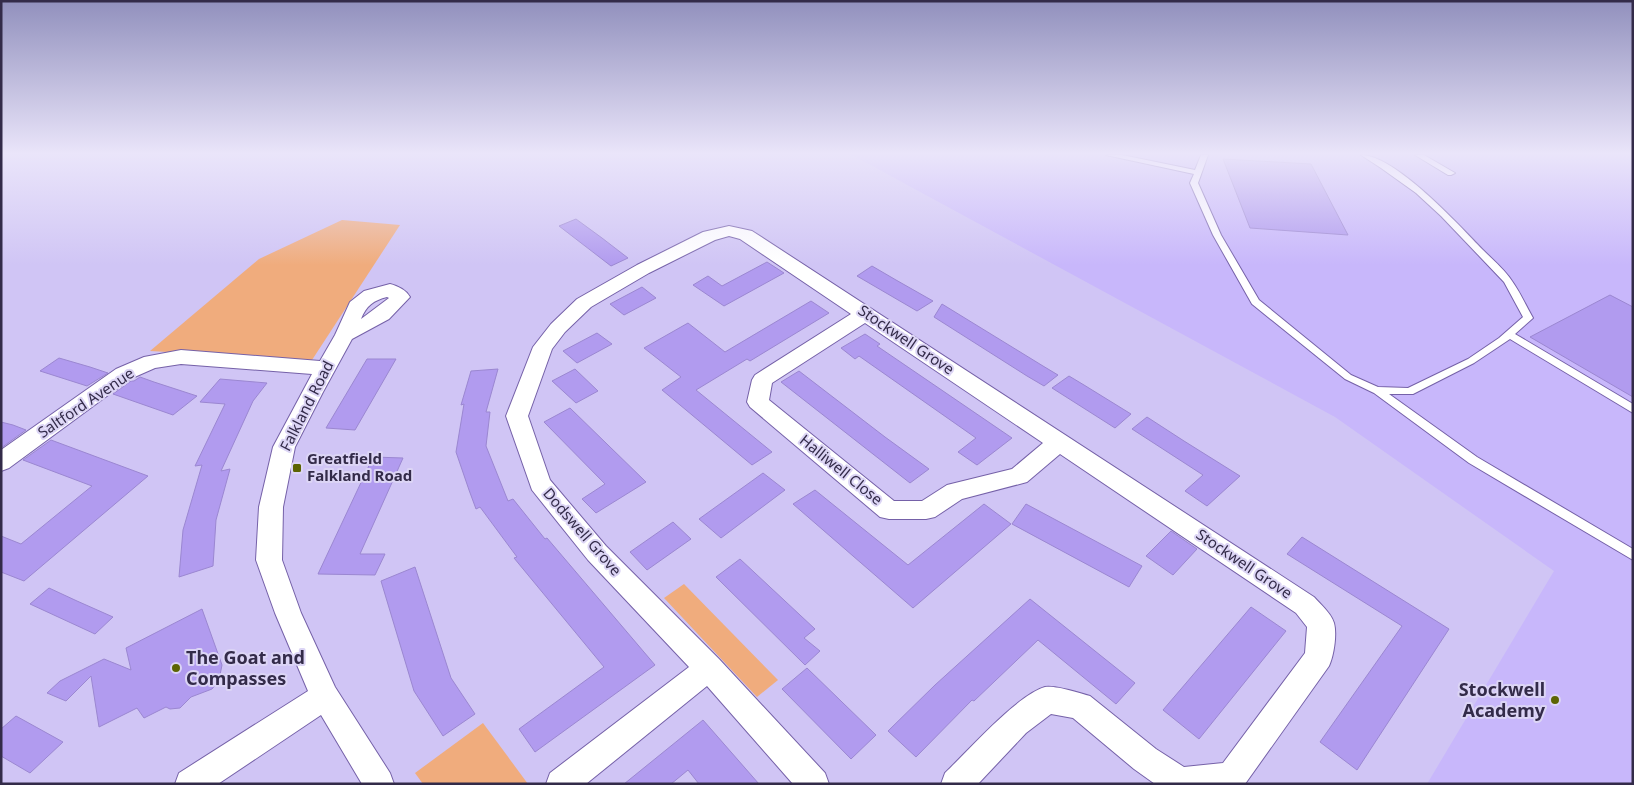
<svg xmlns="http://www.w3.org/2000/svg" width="1634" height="785" font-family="'Noto Sans',sans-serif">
<rect width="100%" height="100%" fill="#d0c5f5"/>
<path fill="#c8b7fb" d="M 852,155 L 1633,155 L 1633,784 L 1427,784 L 1554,571 L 1335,417 Z"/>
<g fill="#f0ac7d">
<path d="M 342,220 L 400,225 L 312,360 L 150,351 L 259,259 Z"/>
<path d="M 684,584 L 778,680 L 757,697 L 664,598 Z"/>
<path d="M 483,723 L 528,784 L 423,784 L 415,773 Z"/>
</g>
<g fill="#b19bef" stroke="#9b87d1">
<path d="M 1223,159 L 1311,164 L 1348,235 L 1250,228 Z"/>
<path d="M 576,219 L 602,238 L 628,258 L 611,266 L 559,226 Z"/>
<path d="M 767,262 L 784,273 L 724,306 L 693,285 L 708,276 L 722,286 Z"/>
<path d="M 872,266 L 896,280 L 933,301 L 917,311 L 857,276 Z"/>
<path d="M 642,287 L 656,298 L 624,315 L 610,304 Z"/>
<path d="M 1610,295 L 1633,307 L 1633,397 L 1530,337 Z"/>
<path d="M 811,301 L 829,313 L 750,361 L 747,359 L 696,390 L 772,452 L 752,465 L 662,390 L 681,377 L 644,348 L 688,323 L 725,352 Z"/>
<path d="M 942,304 L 1043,366 L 1058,375 L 1044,386 L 1027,376 L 934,317 Z"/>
<path d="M 597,333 L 612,344 L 577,363 L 563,351 Z"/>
<path d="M 865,334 L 880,344 L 877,346 L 1012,438 L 977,465 L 958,452 L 976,438 L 859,356 L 855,359 L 841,348 Z"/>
<path d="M 59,358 L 90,367 L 108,373 L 87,386 L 40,371 Z"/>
<path d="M 367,359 L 396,359 L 355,430 L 326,428 Z"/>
<path d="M 498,369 L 486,412 L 490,412 L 486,446 L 508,501 L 513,499 L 545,539 L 547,538 L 655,665 L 535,752 L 519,729 L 604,667 L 514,558 L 517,557 L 480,507 L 476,509 L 469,490 L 456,452 L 464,404 L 461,405 L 471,371 Z"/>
<path d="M 575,369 L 598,391 L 576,403 L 552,381 Z"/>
<path d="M 799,371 L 885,437 L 929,469 L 910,483 L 781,382 Z"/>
<path d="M 1069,376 L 1084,385 L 1131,414 L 1115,428 L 1052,388 Z"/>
<path d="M 140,377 L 154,382 L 197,396 L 173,415 L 113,394 L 131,381 L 134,381 Z"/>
<path d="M 220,379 L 267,383 L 253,401 L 221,471 L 230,469 L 216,520 L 213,566 L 179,577 L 183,530 L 202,465 L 195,466 L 225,404 L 200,402 Z"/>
<path d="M 570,408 L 646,482 L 596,513 L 582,499 L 605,484 L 544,422 Z"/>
<path d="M 1147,417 L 1184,441 L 1240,476 L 1207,506 L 1185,491 L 1203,475 L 1132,429 Z"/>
<path d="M 1,422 L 13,425 L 26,430 L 1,448 Z"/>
<path d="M 51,440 L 148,476 L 24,581 L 1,572 L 1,536 L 21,544 L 92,486 L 23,460 Z"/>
<path d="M 373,457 L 403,458 L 360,554 L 385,554 L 375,575 L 318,574 Z"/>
<path d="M 763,473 L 785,490 L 721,538 L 699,519 Z"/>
<path d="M 815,490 L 908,565 L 984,504 L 1011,524 L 913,608 L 793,504 Z"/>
<path d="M 1026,504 L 1142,566 L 1129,587 L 1012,524 Z"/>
<path d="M 673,522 L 691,539 L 647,570 L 630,552 Z"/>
<path d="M 1171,531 L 1197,549 L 1173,575 L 1146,556 Z"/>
<path d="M 1302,537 L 1449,629 L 1357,770 L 1320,742 L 1402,626 L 1287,554 Z"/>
<path d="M 740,559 L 815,629 L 804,638 L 820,651 L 805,665 L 716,577 Z"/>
<path d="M 415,567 L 451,678 L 475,714 L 443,736 L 414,691 L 381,581 Z"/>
<path d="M 49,588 L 77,601 L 113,617 L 95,634 L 30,604 Z"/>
<path d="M 1030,599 L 1135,683 L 1116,704 L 1038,640 L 974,701 L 972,700 L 916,757 L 888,731 L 935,685 Z"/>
<path d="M 1251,607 L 1286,631 L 1199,739 L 1163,710 Z"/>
<path d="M 202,609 L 222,665 L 219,680 L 212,689 L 191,697 L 180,708 L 170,709 L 166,707 L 144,718 L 137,708 L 99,727 L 91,676 L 66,701 L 47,693 L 60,681 L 104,659 L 131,670 L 126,648 Z"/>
<path d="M 807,668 L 876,735 L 851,759 L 782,689 Z"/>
<path d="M 16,716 L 63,742 L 30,773 L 1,756 L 1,729 Z"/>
<path d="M 703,720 L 759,784 L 699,784 L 688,770 L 671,784 L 624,784 Z"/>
</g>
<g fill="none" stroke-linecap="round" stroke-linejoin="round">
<defs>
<g id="service">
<path d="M 1106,155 L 1122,155 L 1195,170 L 1201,155 L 1208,155 L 1198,183 L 1221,235 L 1259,300 L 1351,375 L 1378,387 L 1408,388 L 1468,359 L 1499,338 L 1523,317 L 1504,282 L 1441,216 L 1416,193 L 1381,168 L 1361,155 C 1395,155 1459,225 1483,250 C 1493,260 1505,270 1512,281 C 1520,292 1526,306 1533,318 L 1515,334 L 1633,404 L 1633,413 L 1510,339 L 1474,363 L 1413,394 L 1389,394 L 1477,457 L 1633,549 L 1633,560 L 1469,463 L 1374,393 L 1345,379 L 1252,304 L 1213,235 L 1190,183 L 1194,174 Z"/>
<path d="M 1415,155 L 1424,155 L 1455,173 L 1451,175 L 1448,175 Z"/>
</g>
<g id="minor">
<path d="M 729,226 L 752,231 L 1314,597 C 1321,605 1331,613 1334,623 C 1337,634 1334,655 1329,666 L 1245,784 L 1155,784 L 1134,769 L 1073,718 L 1051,714 L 1026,733 L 978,784 L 941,784 L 945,773 C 967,752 1017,695 1045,687 C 1055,685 1080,693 1090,696 L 1156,749 L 1184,767 L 1223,763 L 1305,653 L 1307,627 L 1296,613 L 1060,454 L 1027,482 L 962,499 L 935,517 L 926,519 L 889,519 L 880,517 L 750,407 L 747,402 L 752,380 L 755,375 L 851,314 L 740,239 L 729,236 L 715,240 L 649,273 L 591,307 L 565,332 L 552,349 L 528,416 L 550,480 L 606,546 L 719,659 L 825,773 L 829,784 L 793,784 L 707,686 L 586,784 L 546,784 L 550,773 L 689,667 L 588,560 L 532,490 L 506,416 L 533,347 L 551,324 L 577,299 L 637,265 L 703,232 ZM 865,323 L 1043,443 L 1012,469 L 947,485 L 922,501 L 894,501 L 769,400 L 772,383 Z"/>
<path d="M 390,284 C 398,286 406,290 410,297 L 389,319 L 352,339 L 323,392 L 295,447 L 283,507 L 282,560 L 301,613 L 335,687 L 390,773 L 394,784 L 362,784 L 321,715 L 218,784 L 175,784 L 179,773 L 308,691 L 275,613 L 256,560 L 259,507 L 273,447 L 312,374 L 181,364 L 155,368 L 130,379 L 9,468 L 1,471 L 1,450 L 116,369 L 144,357 L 181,350 L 320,361 L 335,335 L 350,302 L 364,291 ZM 387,297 L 389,298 L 361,319 C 366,306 374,300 387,297 Z"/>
</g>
</defs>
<use href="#service" stroke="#7561a8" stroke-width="2"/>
<use href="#minor" stroke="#7561a8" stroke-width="2"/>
<use href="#service" fill="#fff" fill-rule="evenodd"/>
<use href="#minor" fill="#fff" fill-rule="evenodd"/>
</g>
<linearGradient id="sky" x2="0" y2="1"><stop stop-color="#9190bd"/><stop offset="0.58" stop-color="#eae5fa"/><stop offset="1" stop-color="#eae5fa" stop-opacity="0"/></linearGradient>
<rect width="1634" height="265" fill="url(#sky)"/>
<g fill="#5c6403" stroke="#dcd5f5" stroke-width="2">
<rect x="292" y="463" width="10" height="10" rx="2.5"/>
<circle cx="176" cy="668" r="5"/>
<circle cx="1555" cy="700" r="5"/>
</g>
<g text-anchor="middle" stroke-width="4" stroke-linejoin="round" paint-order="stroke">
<g font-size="15" fill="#332b49" stroke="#dcd5f5">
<text transform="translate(906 340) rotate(34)" y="5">Stockwell Grove</text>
<text transform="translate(86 403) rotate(-34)" y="5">Saltford Avenue</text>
<text transform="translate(307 406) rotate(-63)" y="5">Falkland Road</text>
<text transform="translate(841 470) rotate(39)" y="5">Halliwell Close</text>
<text transform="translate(582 532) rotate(49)" y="5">Dodswell Grove</text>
<text transform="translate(1244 564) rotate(34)" y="5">Stockwell Grove</text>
</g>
<g font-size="15" font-weight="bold" fill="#332b49" stroke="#dcd5f5" text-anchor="start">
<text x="307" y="464">Greatfield<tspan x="307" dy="17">Falkland Road</tspan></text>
</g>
<g font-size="18" font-weight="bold" fill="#332b49" stroke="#dcd5f5" text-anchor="start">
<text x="186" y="664">The Goat and<tspan x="186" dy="21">Compasses</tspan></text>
<text x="1545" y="696" text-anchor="end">Stockwell<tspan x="1545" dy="21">Academy</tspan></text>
</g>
</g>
<rect width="1634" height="785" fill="none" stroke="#332b49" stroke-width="5"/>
</svg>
